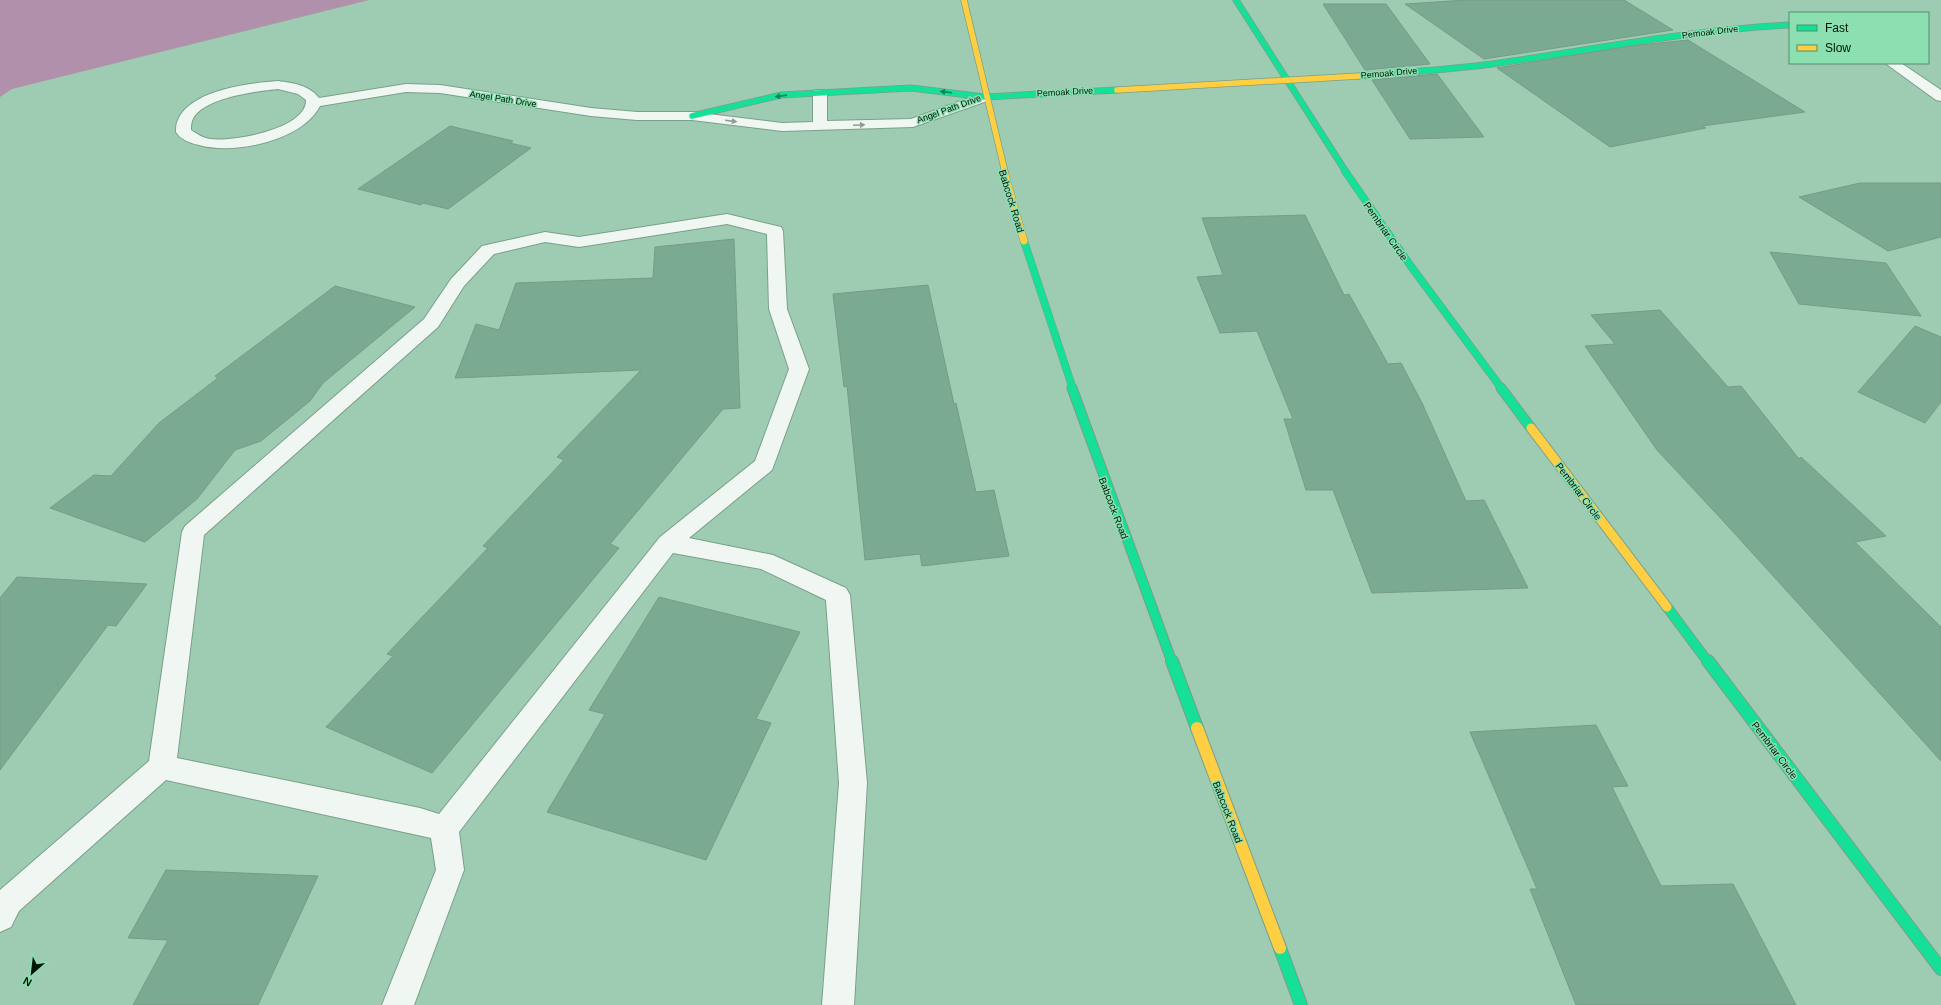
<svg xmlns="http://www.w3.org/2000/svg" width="1941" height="1005" font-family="Helvetica,sans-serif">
<rect width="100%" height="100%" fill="#9eccb2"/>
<path fill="#b090ab" d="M 0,0 L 369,0 L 12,89 L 0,97 Z"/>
<g fill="#7baa92" stroke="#769b87">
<path d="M 1466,0 L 1624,0 L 1673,30 L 1484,59 L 1405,4 Z"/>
<path d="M 1323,4 L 1386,4 L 1430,64 L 1365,70 Z"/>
<path d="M 1688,40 L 1805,112 L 1702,126 L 1706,128 L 1610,147 L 1497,68 L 1630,46 Z"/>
<path d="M 1437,74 L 1484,137 L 1410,139 L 1372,80 Z"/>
<path d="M 450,126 L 513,141 L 510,143 L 531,148 L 448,209 L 423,203 L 421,205 L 358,189 Z"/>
<path d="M 1860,183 L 1941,183 L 1941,237 L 1888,251 L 1799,197 Z"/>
<path d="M 1305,215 L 1344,295 L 1349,294 L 1388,364 L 1401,363 L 1422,403 L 1466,501 L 1484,500 L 1528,588 L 1372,593 L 1333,490 L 1306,490 L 1284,419 L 1293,419 L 1257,331 L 1220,333 L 1197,277 L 1223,275 L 1202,218 Z"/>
<path d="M 734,239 L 740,408 L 723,409 L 610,544 L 619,548 L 432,773 L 326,727 L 393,656 L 387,654 L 488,548 L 483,546 L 564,460 L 557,457 L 641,370 L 455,378 L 476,324 L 499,330 L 516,283 L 653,278 L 655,247 Z"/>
<path d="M 1770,252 L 1886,263 L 1921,316 L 1799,304 Z"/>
<path d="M 928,285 L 954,404 L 956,403 L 976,492 L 994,490 L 1009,556 L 922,566 L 920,554 L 865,560 L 847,386 L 844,387 L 833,294 Z"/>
<path d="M 335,286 L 415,307 L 323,383 L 310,401 L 261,441 L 235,450 L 197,499 L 145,542 L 50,508 L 94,475 L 111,476 L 159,423 L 218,378 L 215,376 Z"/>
<path d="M 1660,310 L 1728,387 L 1741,386 L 1799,459 L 1801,457 L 1886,536 L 1855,542 L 1941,627 L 1941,761 L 1726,524 L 1657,450 L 1585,346 L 1615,344 L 1591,315 Z"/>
<path d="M 1915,326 L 1941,337 L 1941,402 L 1925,423 L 1858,392 Z"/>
<path d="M 17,577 L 147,584 L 116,626 L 108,625 L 0,770 L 0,598 Z"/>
<path d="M 659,597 L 800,632 L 756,719 L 771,723 L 706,860 L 547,812 L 605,714 L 589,710 Z"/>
<path d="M 1596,725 L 1628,786 L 1612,787 L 1661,886 L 1733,884 L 1796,1005 L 1576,1005 L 1530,889 L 1537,889 L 1470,732 Z"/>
<path d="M 166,870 L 318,876 L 258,1005 L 133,1005 L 168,940 L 128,938 Z"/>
</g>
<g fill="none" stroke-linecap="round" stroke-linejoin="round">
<defs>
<path id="lane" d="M 727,214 L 781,227 L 783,231 L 787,309 L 809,369 L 772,470 L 689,538 L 773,555 L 846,588 L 850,595 L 867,783 L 854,1005 L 822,1005 L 839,783 L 826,600 L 761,569 L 673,553 L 459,832 L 464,870 L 414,1005 L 382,1005 L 436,870 L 431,838 L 166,780 L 19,911 L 11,927 L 0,932 L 0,890 L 149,761 L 182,532 L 185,526 L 424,319 L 451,279 L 482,246 L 545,232 L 579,237 ZM 727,224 L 767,234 L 769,309 L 789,369 L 755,461 L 660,537 L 439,814 L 420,808 L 177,758 L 204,535 L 438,327 L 464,286 L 494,254 L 545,242 L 579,247 Z"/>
<g id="street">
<path d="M 1885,63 L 1901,63 L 1941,90 L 1941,101 L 1936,100 Z"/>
<path d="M 278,81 C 293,83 309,85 319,98 L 406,84 L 440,85 L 591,108 L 637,112 L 692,112 L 782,123 L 813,122 L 813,93 L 815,90 L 825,90 L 827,93 L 827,121 L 911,119 L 980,94 L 990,94 L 992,97 L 990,100 L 913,127 L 782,131 L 692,120 L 637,120 L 591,116 L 440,93 L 406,92 L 320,106 C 302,141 234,155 199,145 C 190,143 181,140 176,132 C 176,128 176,123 178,120 C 190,90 250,83 278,81 ZM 278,89 L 298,94 L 306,100 C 307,129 233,142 210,139 C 203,138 197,134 191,130 C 191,127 191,124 192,121 C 200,98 257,91 278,89 Z"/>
</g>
<g id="fast-far3">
<path d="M 1236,0 L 1346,172"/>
<path d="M 1359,76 C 1403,72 1448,70 1492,64 C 1592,50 1689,30 1790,25"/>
<path d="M 692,116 L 781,95 L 911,88 L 985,97 L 1117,90"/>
</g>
<g id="fast-far2">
<path d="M 1345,171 L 1410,265 L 1502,389"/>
<path d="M 1024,241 L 1073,389"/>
</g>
<g id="fast-far1">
<path d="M 1072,388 L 1172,662"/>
<path d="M 1501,388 L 1531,428"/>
<path d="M 1667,607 L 1708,662"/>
</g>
<g id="fast">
<path d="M 1172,661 L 1197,728"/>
<path d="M 1708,661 L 1941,969"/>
<path d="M 1280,948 L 1301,1005"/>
</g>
<g id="slow-far3">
<path d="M 964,0 L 1005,172"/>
<path d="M 1117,90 L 1359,76"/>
</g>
<path id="slow-far2" d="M 1004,171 L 1024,241"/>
<path id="slow-far1" d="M 1531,428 L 1667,607"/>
<path id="slow" d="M 1197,728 L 1280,948"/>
</defs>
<use href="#lane" stroke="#7a9f8a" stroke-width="2"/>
<use href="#street" stroke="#7a9f8a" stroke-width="2"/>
<use href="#fast-far3" stroke="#7a9f8a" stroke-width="7"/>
<use href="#fast-far2" stroke="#7a9f8a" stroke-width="8"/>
<use href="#fast-far1" stroke="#7a9f8a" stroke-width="11"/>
<use href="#fast" stroke="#7a9f8a" stroke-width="14"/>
<use href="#slow-far3" stroke="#7a9f8a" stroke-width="7"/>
<use href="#slow-far2" stroke="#7a9f8a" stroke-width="8"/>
<use href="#slow-far1" stroke="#7a9f8a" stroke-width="11"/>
<use href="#slow" stroke="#7a9f8a" stroke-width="14"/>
<use href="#lane" fill="#f0f7f3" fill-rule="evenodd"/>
<use href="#street" fill="#f0f7f3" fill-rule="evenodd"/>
<use href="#fast-far3" stroke="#16e098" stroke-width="5.5"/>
<use href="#fast-far2" stroke="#16e098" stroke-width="7"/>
<use href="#fast-far1" stroke="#16e098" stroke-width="9"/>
<use href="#fast" stroke="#16e098" stroke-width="12"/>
<use href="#slow-far3" stroke="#ffcf43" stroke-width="5.5"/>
<use href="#slow-far2" stroke="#ffcf43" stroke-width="7"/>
<use href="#slow-far1" stroke="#ffcf43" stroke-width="9"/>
<use href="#slow" stroke="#ffcf43" stroke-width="12"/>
</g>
<defs><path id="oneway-solid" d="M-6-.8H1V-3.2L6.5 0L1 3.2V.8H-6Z"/></defs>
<g fill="#0c8457">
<use href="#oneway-solid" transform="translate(946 92) rotate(-173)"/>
<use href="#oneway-solid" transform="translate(781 96) rotate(172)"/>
</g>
<g fill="#909c95">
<use href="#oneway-solid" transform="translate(731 121) rotate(7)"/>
<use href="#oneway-solid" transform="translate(859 125) rotate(-2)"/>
</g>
<g text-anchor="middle" stroke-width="3" stroke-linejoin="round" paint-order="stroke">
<g font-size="9" fill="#001407" stroke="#8bdfb0">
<text transform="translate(1710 32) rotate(-7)" y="3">Pemoak Drive</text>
<text transform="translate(1389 73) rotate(-5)" y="3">Pemoak Drive</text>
<text transform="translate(1065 92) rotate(-3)" y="3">Pemoak Drive</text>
<text transform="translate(503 99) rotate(9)" y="3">Angel Path Drive</text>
<text transform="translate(949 109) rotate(-20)" y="3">Angel Path Drive</text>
</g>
<g font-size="10" fill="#001407" stroke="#8bdfb0">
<text transform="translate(1012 201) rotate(73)" y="4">Babcock Road</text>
<text transform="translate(1386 231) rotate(55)" y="4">Pembriar Circle</text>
<text transform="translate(1579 491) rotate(53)" y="4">Pembriar Circle</text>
<text transform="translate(1114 508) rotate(69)" y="4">Babcock Road</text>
<text transform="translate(1775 750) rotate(53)" y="4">Pembriar Circle</text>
<text transform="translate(1228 812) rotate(69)" y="4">Babcock Road</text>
</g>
</g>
<rect x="1789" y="12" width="140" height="52" fill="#8bdfb0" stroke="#538e6c"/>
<rect x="1797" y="25" width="20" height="6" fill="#16e098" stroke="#538e6c"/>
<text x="1825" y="32" font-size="12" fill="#001407">Fast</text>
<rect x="1797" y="45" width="20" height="6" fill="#ffcf43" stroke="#538e6c"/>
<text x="1825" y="52" font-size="12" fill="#001407">Slow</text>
<g transform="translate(32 973) rotate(208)" stroke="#8bdfb0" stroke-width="3" paint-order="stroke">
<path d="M0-3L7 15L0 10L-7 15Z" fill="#001407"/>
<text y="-6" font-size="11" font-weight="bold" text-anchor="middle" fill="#001407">N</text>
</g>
</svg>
